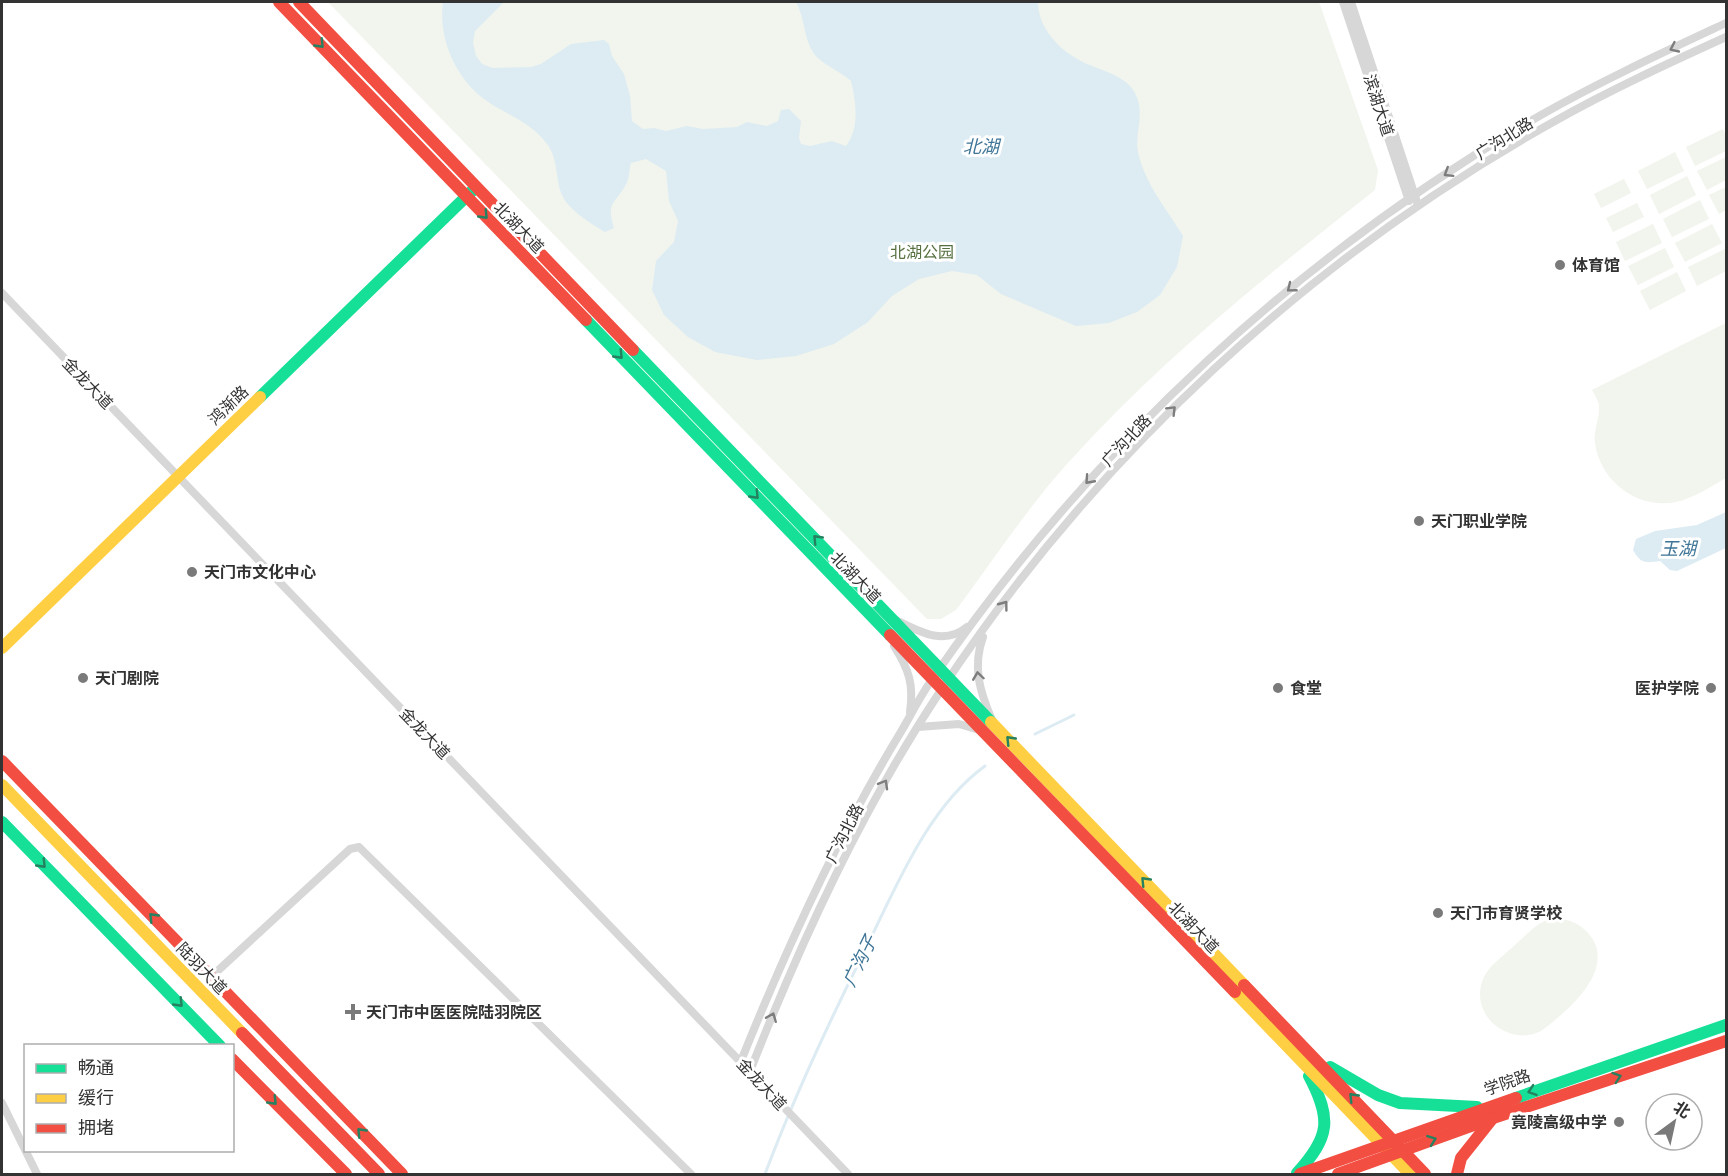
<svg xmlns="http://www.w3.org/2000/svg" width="1728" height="1176" font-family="'Space Grotesk','Noto Sans SC',sans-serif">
<rect width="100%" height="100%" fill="#fff"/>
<g fill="#f1f5ed">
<path d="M 328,2 L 1319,2 L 1378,170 L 1375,190 C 1266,276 1159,361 1066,465 C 1026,510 992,562 956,610 L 941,619 L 927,619 Z"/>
<path d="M 1723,129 L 1726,136 L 1726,151 L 1695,166 L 1686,147 Z"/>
<path d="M 1675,152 L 1684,171 L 1647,189 L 1638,171 Z"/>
<path d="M 1726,157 L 1726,180 L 1707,190 L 1697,171 Z"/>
<path d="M 1687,176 L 1696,195 L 1659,214 L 1650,195 Z"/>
<path d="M 1624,179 L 1631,193 L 1601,208 L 1594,194 Z"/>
<path d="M 1726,187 L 1726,210 L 1719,214 L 1709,195 Z"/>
<path d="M 1700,200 L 1709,219 L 1672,237 L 1663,219 Z"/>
<path d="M 1637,203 L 1644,217 L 1613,232 L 1606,218 Z"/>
<path d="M 1653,224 L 1662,243 L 1625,261 L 1616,242 Z"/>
<path d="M 1712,224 L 1722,243 L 1685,262 L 1675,243 Z"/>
<path d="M 1665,248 L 1674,267 L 1638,285 L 1628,266 Z"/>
<path d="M 1725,249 L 1726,271 L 1697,286 L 1688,267 Z"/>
<path d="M 1677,272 L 1686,291 L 1650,310 L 1640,291 Z"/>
<path d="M 1726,323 L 1726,478 C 1710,487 1694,498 1676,502 C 1638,510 1600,481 1595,443 C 1593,430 1600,419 1599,406 C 1599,401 1594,394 1592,390 Z"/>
<path d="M 1550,919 C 1565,918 1578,922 1588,933 C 1619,968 1568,1011 1541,1031 C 1508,1048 1467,1013 1484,977 C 1490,964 1506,954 1516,944 C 1527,935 1536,923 1550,919 Z"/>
</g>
<g fill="#ddebf3">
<path d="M 443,2 L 504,2 L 475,31 L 473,43 L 476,56 L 482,64 L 493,68 L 531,67 L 541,64 L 571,44 L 604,40 L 609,44 L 612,56 L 624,74 L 630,96 L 632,121 L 643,129 L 654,128 L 666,131 L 687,126 L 703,129 L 737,127 L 747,122 L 767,126 L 778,121 L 781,110 L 789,109 L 801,121 L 799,138 L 801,144 L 810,146 L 832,141 L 846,146 C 860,127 856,103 851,81 C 841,72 828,67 819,59 C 803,45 806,19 796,2 L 1038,2 C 1038,29 1061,52 1085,63 C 1102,71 1125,75 1135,93 C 1146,115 1134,132 1138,152 C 1145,184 1166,208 1183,236 L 1177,267 L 1160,295 L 1137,312 L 1109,323 L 1076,326 L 1001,294 L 977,275 L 952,271 L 919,279 L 892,296 L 868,322 L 834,344 L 796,356 L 757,360 L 715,352 L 688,337 L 664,315 L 652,290 L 656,261 L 674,242 L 678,221 L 669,201 L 666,171 L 646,159 L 631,163 C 629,168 630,176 627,182 C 617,204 605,200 614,228 L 605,232 C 592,224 570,211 563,197 C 555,182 559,159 547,144 C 530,121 506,115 484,99 C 455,77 438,38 443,2 Z"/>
<path d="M 1726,512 L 1726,548 L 1677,571 L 1670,570 L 1660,561 C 1645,563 1641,564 1633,550 L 1636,539 L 1655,531 L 1697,525 Z"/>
</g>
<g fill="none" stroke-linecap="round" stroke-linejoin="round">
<g stroke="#ddebf3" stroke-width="3">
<path d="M 1035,734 L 1074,715"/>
<path d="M 765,1174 C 794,1097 829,1022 866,948 C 896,887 928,807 985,766"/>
</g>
<g stroke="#d7d7d7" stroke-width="8">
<path d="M 1343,2 L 1409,201"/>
<path d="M 1351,2 L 1418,205"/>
<path d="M 2,293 L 848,1174"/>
<path d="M 896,620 C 920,632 944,646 967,627"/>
<path d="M 983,637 C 972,667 980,692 992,720"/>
<path d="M 894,646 C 909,669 914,685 910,712"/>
<path d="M 918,727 L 959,724 L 979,730"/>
<path d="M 211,977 L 350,849 L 359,847 L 691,1174"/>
<path d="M 741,1061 C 786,949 836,839 899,735 C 910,717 920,696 933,678 C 1092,447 1298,255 1541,115 C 1601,81 1664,52 1726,23"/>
<path d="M 750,1071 C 802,939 862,809 941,690 C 1096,456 1309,258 1555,121 C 1610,90 1669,63 1726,37"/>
<path d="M 2,1103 L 37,1174"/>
</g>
<g stroke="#16e098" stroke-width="12">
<path d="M 586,320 L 890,635"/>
<path d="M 633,350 L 991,722"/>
<path d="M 260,397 L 472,191"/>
<path d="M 2,822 L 220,1046"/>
<path d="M 1330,1067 L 1378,1095 L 1400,1103 L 1477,1107"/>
<path d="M 1516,1098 L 1726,1025"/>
<path d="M 1297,1173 C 1330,1137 1332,1119 1309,1076"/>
</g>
<g stroke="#ffcf43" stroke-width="12">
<path d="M 2,648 L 260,397"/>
<path d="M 991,722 L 1244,985"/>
<path d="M 2,785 L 242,1033"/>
<path d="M 1235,992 L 1410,1174"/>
</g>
<g stroke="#f24e42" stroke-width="12">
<path d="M 279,2 L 586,320"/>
<path d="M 299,2 L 633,350"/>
<path d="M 890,635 L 1235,992"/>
<path d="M 2,761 L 402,1174"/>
<path d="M 1244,985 L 1425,1174"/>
<path d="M 242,1033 L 379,1174"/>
<path d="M 232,1059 L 346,1174"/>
<path d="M 1300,1174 L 1516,1098"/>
<path d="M 1338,1174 L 1493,1118 L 1726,1041"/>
<path d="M 1457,1174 L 1461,1158 L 1492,1119"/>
</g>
</g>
<defs><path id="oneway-chevron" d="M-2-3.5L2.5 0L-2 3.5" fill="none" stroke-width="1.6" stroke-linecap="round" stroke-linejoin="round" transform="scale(1.5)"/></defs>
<g stroke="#268160">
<use href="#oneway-chevron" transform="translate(320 44) rotate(46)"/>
<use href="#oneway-chevron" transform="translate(484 215) rotate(46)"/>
<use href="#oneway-chevron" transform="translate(619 355) rotate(46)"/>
<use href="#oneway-chevron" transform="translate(755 495) rotate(46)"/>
<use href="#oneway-chevron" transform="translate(817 539) rotate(-134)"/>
<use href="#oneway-chevron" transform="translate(1010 740) rotate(-134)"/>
<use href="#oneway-chevron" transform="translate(42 864) rotate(46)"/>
<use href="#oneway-chevron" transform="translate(1145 881) rotate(-134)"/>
<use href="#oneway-chevron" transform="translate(153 917) rotate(-134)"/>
<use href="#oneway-chevron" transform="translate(179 1003) rotate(46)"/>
<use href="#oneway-chevron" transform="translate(1617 1077) rotate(-18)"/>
<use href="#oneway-chevron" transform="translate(1532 1091) rotate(161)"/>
<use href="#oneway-chevron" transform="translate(1353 1097) rotate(-134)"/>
<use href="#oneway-chevron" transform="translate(273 1101) rotate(46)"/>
<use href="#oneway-chevron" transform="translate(361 1132) rotate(-134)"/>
<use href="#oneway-chevron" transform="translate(1432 1140) rotate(-20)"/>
</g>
<g stroke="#7d7d7d">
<use href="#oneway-chevron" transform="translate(1674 48) rotate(155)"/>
<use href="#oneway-chevron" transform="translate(1448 173) rotate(148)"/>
<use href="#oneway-chevron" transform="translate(1291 288) rotate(141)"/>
<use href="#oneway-chevron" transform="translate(1172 410) rotate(-45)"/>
<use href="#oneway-chevron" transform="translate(1089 480) rotate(132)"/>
<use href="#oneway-chevron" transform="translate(1004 605) rotate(-53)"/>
<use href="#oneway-chevron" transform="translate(978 676) rotate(-98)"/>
<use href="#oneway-chevron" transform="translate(884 784) rotate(-60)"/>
<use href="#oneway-chevron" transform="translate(772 1017) rotate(-68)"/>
</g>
<g fill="#7a7a7a" stroke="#fff" stroke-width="2">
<circle cx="1560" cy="265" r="6"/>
<circle cx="1419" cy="521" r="6"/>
<circle cx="192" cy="572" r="6"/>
<circle cx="83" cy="678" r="6"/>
<circle cx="1278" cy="688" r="6"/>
<circle cx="1711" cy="688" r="6"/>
<circle cx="1438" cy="913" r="6"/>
<path d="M350 1003h6v6h6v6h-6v6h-6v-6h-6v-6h6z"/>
<circle cx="1619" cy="1122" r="6"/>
</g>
<g text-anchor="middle" stroke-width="6" stroke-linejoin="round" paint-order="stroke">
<g font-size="16" fill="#333" stroke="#fff">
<text transform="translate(1379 105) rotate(72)" y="6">滨湖大道</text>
<text transform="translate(1504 138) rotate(-32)" y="6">广沟北路</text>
<text transform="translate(519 227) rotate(46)" y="6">北湖大道</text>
<text transform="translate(88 383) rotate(46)" y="6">金龙大道</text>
<text transform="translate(228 405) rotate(-44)" y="6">鸿渐路</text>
<text transform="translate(1126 440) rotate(-47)" y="6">广沟北路</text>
<text transform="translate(856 577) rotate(46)" y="6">北湖大道</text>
<text transform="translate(425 733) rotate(46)" y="6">金龙大道</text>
<text transform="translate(844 833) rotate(-63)" y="6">广沟北路</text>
<text transform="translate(1194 927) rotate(46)" y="6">北湖大道</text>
<text transform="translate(202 968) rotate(46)" y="6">陆羽大道</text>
<text transform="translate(1507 1082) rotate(-19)" y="6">学院路</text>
<text transform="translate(762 1084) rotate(47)" y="6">金龙大道</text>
</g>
<g font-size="16" fill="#56703f" stroke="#fff">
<text x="922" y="258">北湖公园</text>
</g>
<g font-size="16" font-weight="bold" fill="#333" stroke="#fff" text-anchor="start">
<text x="1572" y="271">体育馆</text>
<text x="1431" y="527">天门职业学院</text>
<text x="204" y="578">天门市文化中心</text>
<text x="95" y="684">天门剧院</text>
<text x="1290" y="694">食堂</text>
<text x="1699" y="694" text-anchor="end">医护学院</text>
<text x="1450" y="919">天门市育贤学校</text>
<text x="366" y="1018">天门市中医医院陆羽院区</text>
<text x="1607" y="1128" text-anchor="end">竟陵高级中学</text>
</g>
<g font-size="18" font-style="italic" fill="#3f7597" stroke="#fff">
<text x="981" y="153">北湖</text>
<text x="1678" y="555">玉湖</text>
<text transform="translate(860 961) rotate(-64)" y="6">广沟子</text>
</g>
</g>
<rect width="1728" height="1176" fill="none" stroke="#333333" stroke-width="6"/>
<rect x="24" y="1044" width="210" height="108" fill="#ffffff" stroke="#adadad" stroke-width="1.5"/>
<rect x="36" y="1064" width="30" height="9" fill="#16e098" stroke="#adadad" stroke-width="1.5"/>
<text x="78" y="1074" font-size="18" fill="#333333">畅通</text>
<rect x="36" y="1094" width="30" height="9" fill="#ffcf43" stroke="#adadad" stroke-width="1.5"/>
<text x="78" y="1104" font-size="18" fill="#333333">缓行</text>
<rect x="36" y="1124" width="30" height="9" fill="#f24e42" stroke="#adadad" stroke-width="1.5"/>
<text x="78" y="1134" font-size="18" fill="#333333">拥堵</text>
<g transform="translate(1674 1122) rotate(33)"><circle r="28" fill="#ffffff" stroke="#adadad" stroke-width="1.5"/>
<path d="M0-4.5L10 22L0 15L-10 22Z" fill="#7a7a7a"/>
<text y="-9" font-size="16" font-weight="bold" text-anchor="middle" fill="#333333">北</text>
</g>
</svg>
